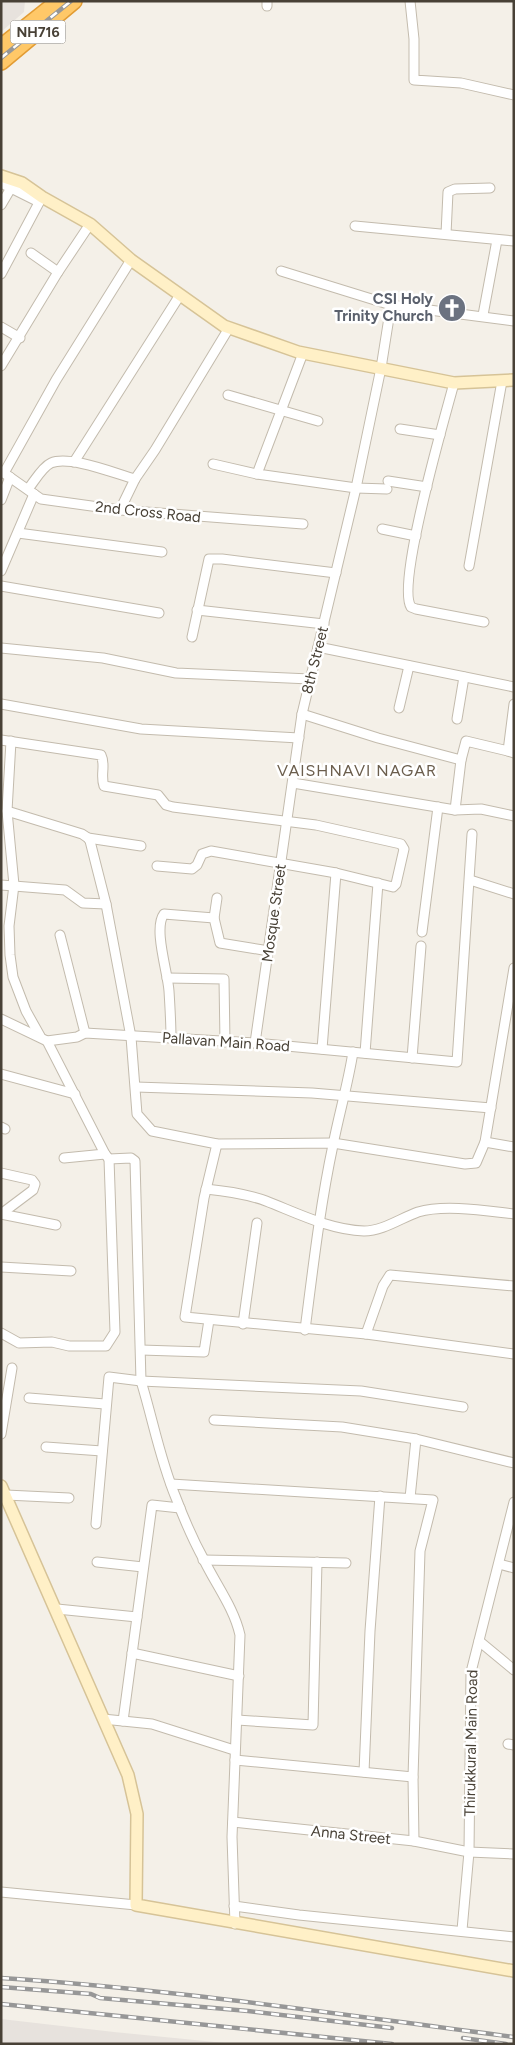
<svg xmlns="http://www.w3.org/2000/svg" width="515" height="2045" font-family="Figtree,sans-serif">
<rect width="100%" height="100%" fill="#f4f0e8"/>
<g fill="#e7e2dd">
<path d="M 1,1 L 25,1 L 24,12 L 1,32 Z"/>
<path d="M 1,2019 L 114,2032 L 235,2044 L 1,2044 Z"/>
</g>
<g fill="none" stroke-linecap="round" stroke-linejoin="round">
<defs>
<g id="street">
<path d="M 410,1 L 414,39 L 414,80 L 461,83 L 514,95"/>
<path d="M 267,6 L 267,1"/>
<path d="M 3,184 L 39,202"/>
<path d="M 1,205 L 11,188"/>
<path d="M 355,226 L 514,241"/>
<path d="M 446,234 L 448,192 L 455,189 L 490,188"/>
<path d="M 31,253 L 58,272"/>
<path d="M 281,271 L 391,305 L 514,321"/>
<path d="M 1,274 L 42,197"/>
<path d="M 483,315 L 497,240"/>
<path d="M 1,327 L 20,338"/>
<path d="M 303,353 L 257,474 L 356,488 L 387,489"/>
<path d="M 1,366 L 58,272 L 90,224"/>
<path d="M 454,383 C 445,417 396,584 411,607 L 416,609 L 484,622"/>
<path d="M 228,395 L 318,421"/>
<path d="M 400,429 L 440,435"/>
<path d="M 74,462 L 180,295"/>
<path d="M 213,464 L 257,474"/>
<path d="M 1,471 L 41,499 L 120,510 L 303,524"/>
<path d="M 4,473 L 56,380 L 131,260"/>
<path d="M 388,481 L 427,487"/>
<path d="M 28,489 C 34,482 42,467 51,463 C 70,455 116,474 135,479"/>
<path d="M 1,500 L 10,477"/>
<path d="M 120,510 L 135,479 L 155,450 L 229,328"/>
<path d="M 382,529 L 416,536"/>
<path d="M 18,533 L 162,552"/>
<path d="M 469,566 L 502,381"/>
<path d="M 1,571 L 34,494"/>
<path d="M 1,586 L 159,613"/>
<path d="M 197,610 L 324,624"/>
<path d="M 192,637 L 209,559 L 222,559 L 336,573"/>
<path d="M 318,647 L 514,687"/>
<path d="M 1,648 L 103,658 L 176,673 L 310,679"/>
<path d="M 1,704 L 141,729 L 299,738"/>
<path d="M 514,704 L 508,751 L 514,753"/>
<path d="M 399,708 L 409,666"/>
<path d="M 302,714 L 378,738 L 461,760"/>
<path d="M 457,719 L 464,677"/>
<path d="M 1,740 L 101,755 C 106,765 100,775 104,786 L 158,795 L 166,805 L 173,807 L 316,825 L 401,844 L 404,849 L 396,884 L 393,887 L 336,873 L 211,851 L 202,854 L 197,865 L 192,869 L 157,866"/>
<path d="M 11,741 L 7,811 L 14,885 L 9,926 L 10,955 L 13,977 L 26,1011 L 40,1036"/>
<path d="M 293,783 L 455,810 L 481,809 L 514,816"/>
<path d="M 455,810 L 461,760 L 466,741 L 508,751"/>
<path d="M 7,811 L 82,834 L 88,838 L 90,841 L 106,904 L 131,1037 L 137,1114 L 152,1131 L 217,1144 L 333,1143 L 465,1164 L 476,1163 L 485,1142 L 514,968"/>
<path d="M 88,838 L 141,846"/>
<path d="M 470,880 L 514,894"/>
<path d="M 1,885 L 65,890 L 83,903 L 106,904"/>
<path d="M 214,918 L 217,898"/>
<path d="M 422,932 L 438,807"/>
<path d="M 60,935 L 85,1033"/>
<path d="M 167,978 L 224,979 L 225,1042"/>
<path d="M 1,1019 L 47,1041 L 77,1037 L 85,1033 L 255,1043 L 457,1062 L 472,834"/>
<path d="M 171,1038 C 171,1023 170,1007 169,991 C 168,973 153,928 164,914 L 214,918 L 220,943 L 269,951"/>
<path d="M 47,1041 L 105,1154 L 109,1159 L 131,1158 L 135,1161 L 141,1381 C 153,1420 160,1460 176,1498 C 184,1519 193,1540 204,1560 C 216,1585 234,1608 240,1635 L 232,1837 L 235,1924"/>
<path d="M 255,1043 L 302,714 L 356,488 L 381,368 L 391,305"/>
<path d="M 322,1049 L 336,873"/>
<path d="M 365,1053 L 378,883"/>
<path d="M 412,1058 L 421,946"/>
<path d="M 1,1074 L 75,1094"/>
<path d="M 136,1087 L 312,1093 L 491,1108"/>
<path d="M 1,1127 L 5,1129"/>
<path d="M 485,1142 L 514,1147"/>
<path d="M 217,1144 L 204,1198 L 185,1317 L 366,1334 L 514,1354"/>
<path d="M 64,1158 L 105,1154"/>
<path d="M 1,1173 L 32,1180 L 35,1184 L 33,1190 L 1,1214"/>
<path d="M 206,1189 C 226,1191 247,1194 266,1201 C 297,1213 330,1230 364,1231 C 383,1231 401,1218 418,1212 C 445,1204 487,1211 514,1214"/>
<path d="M 1,1214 L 56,1225"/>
<path d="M 1,1267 L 71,1271"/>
<path d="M 243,1324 L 257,1223"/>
<path d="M 305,1330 C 313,1268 320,1206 333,1145 C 339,1114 348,1084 353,1052"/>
<path d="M 1,1333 L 19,1343 L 52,1342 L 69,1346 L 106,1346 L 115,1332 L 109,1159"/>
<path d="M 366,1334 L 383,1286 L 390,1275 L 514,1286"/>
<path d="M 141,1350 L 204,1352 L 209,1320"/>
<path d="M 29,1398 L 105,1404"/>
<path d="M 214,1420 L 342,1427 L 416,1439 L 514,1463"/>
<path d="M 1,1434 L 12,1368"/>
<path d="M 46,1447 L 102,1451"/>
<path d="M 171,1484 L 433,1500 L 420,1551 L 413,1777 L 414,1841"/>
<path d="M 6,1495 L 69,1498"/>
<path d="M 410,1498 L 416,1439"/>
<path d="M 96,1524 L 109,1377 L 141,1381 L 361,1391 L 463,1407"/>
<path d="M 203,1560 L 346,1563"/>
<path d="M 97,1562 L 143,1567"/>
<path d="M 499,1564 L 514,1568"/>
<path d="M 57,1609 L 137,1617 L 152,1505 L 180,1508"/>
<path d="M 479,1641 L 514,1670"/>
<path d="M 132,1653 L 239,1676"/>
<path d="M 103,1719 L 152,1724 L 234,1750"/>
<path d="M 237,1720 L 313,1725 L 317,1562"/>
<path d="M 123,1721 L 137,1617"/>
<path d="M 508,1744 L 514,1745"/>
<path d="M 235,1760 L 413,1777"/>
<path d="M 364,1772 L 370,1631 L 380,1496"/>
<path d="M 233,1822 L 414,1841 L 469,1852 L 514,1854"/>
<path d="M 1,1892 L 136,1905"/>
<path d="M 234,1906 L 299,1915 L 514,1937"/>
<path d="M 462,1930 L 469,1852 L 471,1672 L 514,1502"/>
</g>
<g id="secondary">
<path d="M 1,176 L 22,183 L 42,197 L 90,224 L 131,260 L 224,326 L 298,352 L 454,383 L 514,380"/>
<path d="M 1,1486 L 128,1775 L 137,1814 L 136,1905 L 514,1971"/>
</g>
<g id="highway">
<path d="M 1,47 L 55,4"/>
<path d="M 1,62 L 74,1"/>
</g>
</defs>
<use href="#street" stroke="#c3bbad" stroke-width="11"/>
<use href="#secondary" stroke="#d6c397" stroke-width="14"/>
<use href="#highway" stroke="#e29c34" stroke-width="18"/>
<use href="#street" stroke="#fff" stroke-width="9"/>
<use href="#secondary" stroke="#fff0c7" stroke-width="11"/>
<use href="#highway" stroke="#ffc868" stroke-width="15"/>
<defs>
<g id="rail">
<path d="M 1,58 L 71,1"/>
<path d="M 1,1978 C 173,1989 343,2015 514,2037"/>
<path d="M 1,1987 L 91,1994 L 100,1998 L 248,2011 L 392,2028"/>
<path d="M 1,2004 L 392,2044"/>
<path d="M 463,2038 L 506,2044"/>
</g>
</defs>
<use href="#rail" stroke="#979797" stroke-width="4.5"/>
<use href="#rail" stroke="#fff" stroke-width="2.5" stroke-dasharray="8" stroke-linecap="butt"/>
</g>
<defs>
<symbol id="church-disc" viewBox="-11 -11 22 22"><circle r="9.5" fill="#6b7280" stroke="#fff"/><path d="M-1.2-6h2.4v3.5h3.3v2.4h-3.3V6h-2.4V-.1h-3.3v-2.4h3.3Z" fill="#fff"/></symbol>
</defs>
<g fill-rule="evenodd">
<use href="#church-disc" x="436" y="292" width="32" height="32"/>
</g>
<g text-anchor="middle" stroke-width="5" stroke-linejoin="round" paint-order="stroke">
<rect fill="#fff" stroke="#7f7a72" stroke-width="1" x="10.5" y="20.5" width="55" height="23" rx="4"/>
<g font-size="14" font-weight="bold" fill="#484136">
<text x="38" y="37">NH716</text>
</g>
<g font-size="15" font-weight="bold" fill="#5b616d" stroke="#fff" text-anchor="end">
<text x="433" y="304">CSI Holy<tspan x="433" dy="17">Trinity Church</tspan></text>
</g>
<g font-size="15" fill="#484136" stroke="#fff">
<text transform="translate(148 512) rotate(6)" y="5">2nd Cross Road</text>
<text transform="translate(315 660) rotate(-76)" y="5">8th Street</text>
<text transform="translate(274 913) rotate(-82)" y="5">Mosque Street</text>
<text transform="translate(226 1042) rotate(4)" y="5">Pallavan Main Road</text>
<text transform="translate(471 1743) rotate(-89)" y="5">Thirukkural Main Road</text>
<text transform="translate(351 1835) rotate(6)" y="5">Anna Street</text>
</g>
<g font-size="16" letter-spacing="1" fill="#6b5e4d" stroke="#fff">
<text x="357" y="776">VAISHNAVI NAGAR</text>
</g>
</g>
<rect width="515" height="2045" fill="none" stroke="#484136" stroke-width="5"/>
</svg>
